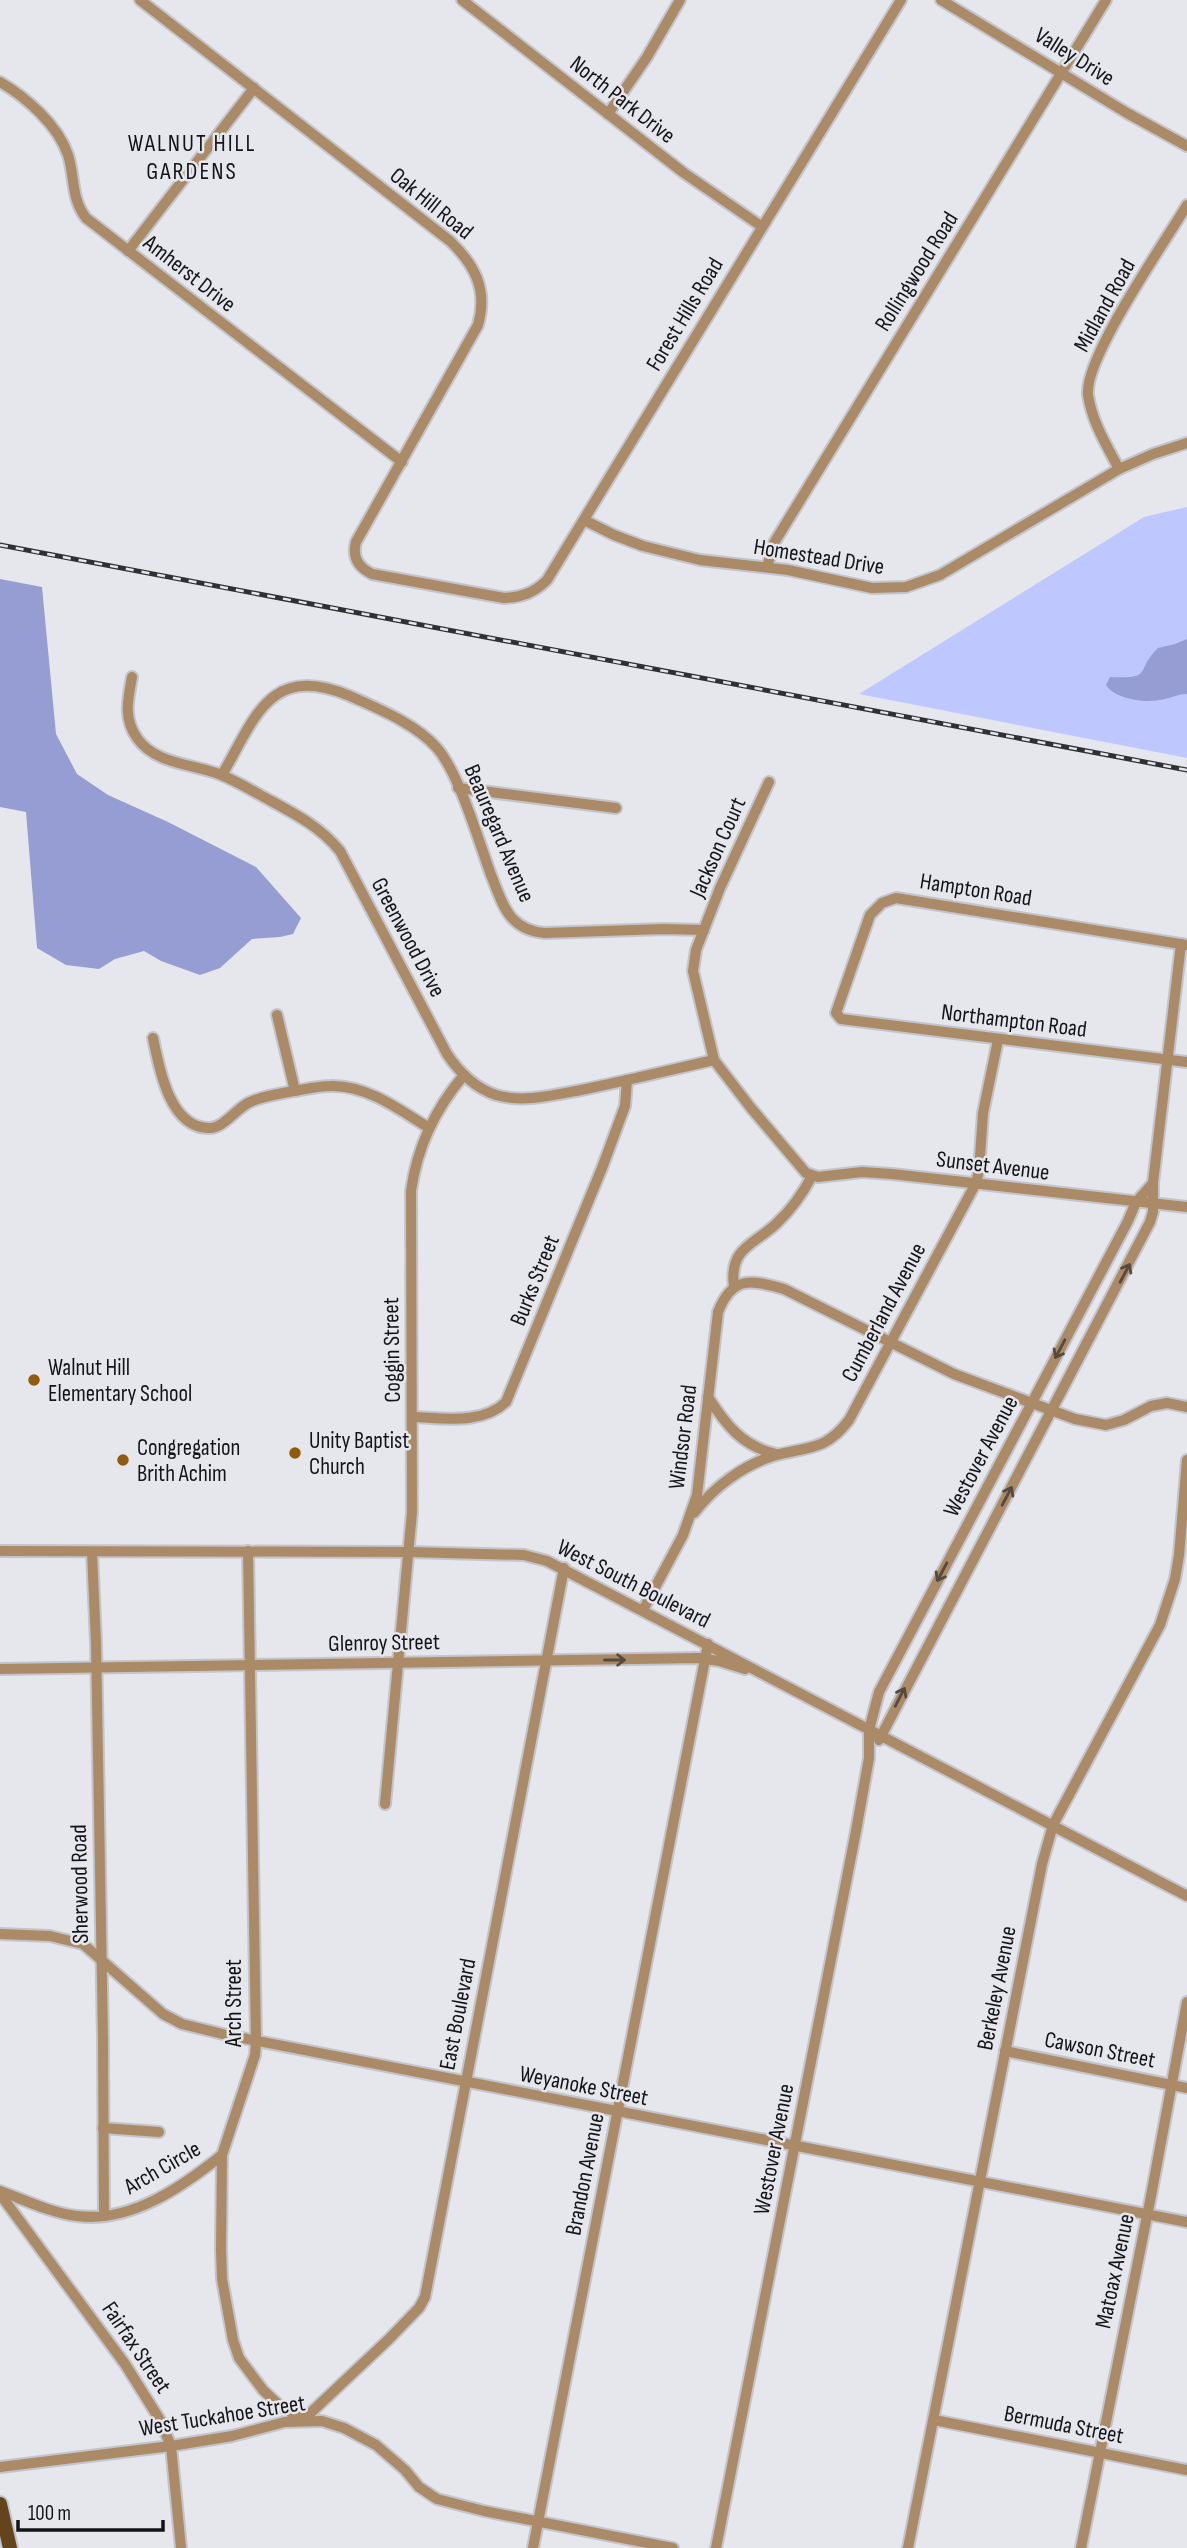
<svg xmlns="http://www.w3.org/2000/svg" width="1187" height="2548" font-family="'Sofia Sans Condensed',sans-serif">
<rect width="100%" height="100%" fill="#e6e7ed"/>
<path fill="#bfc8fe" d="M 1187,507 L 1187,758 L 859,694 L 1144,517 Z"/>
<g fill="#959dd2">
<path d="M 0,579 L 42,587 L 56,734 L 77,774 L 108,795 L 168,822 L 256,867 L 301,918 L 293,934 L 280,937 L 252,939 L 220,968 L 200,975 L 161,961 L 144,951 L 115,959 L 99,969 L 66,965 L 37,948 L 26,812 L 0,807 Z"/>
<path d="M 1187,639 L 1187,694 C 1177,694 1169,699 1159,700 C 1144,703 1115,699 1106,685 L 1110,677 C 1155,679 1134,671 1158,648 L 1175,644 Z"/>
</g>
<g fill="none" stroke-linecap="round" stroke-linejoin="round">
<defs>
<g id="minor">
<path d="M 140,0 L 450,241 C 475,265 488,290 478,325 L 356,542 C 352,557 358,567 372,574 L 504,598 C 522,597 534,593 547,580 L 901,0"/>
<path d="M 462,0 L 684,173 L 761,226"/>
<path d="M 941,0 L 1127,113 L 1187,146"/>
<path d="M 0,82 C 26,97 58,125 68,155 C 75,177 71,199 86,218 L 402,462"/>
<path d="M 608,114 L 647,57 L 680,0"/>
<path d="M 128,251 L 254,88"/>
<path d="M 1119,469 C 1107,446 1092,422 1088,395 C 1084,358 1165,242 1187,205"/>
<path d="M 584,520 L 614,535 L 643,546 L 700,560 L 788,570 L 872,588 L 906,587 L 940,575 L 1119,469 L 1153,454 L 1187,443"/>
<path d="M 767,567 L 774,543 L 1106,0"/>
<path d="M 132,677 C 128,699 123,718 137,738 C 155,764 192,764 219,774 C 234,780 248,788 262,796 C 291,812 319,825 340,851 L 447,1054 C 459,1072 475,1088 496,1095 C 524,1103 553,1095 581,1090 C 626,1081 670,1070 714,1060"/>
<path d="M 222,775 C 256,716 270,663 350,696 C 379,709 416,724 437,748 C 459,773 479,842 491,875 C 497,889 502,907 512,918 C 521,928 532,932 545,933 L 663,929 L 704,930"/>
<path d="M 769,782 L 720,888 L 696,950 L 693,971 L 714,1060 L 751,1108 L 806,1173 L 818,1177 L 862,1172 L 892,1174 L 1187,1207"/>
<path d="M 458,788 L 616,808"/>
<path d="M 1187,945 L 896,898 L 882,903 L 870,915 L 836,1013 L 841,1019 L 1187,1062"/>
<path d="M 277,1015 L 295,1091"/>
<path d="M 153,1038 C 159,1067 169,1127 208,1128 C 223,1129 235,1110 248,1103 C 261,1096 279,1094 294,1091 C 306,1089 319,1086 331,1086 C 367,1085 400,1110 429,1128"/>
<path d="M 734,1287 C 729,1248 752,1246 776,1224 C 790,1211 803,1193 812,1176"/>
<path d="M 708,1397 C 726,1425 742,1446 776,1454"/>
<path d="M 413,1417 C 444,1418 482,1425 506,1402 L 602,1168 L 625,1106 L 627,1080"/>
<path d="M 694,1513 C 714,1487 742,1466 773,1456 C 807,1446 825,1452 849,1420 L 976,1183 L 979,1171 L 983,1113 L 998,1040"/>
<path d="M 0,1551 L 409,1552 L 524,1555 L 547,1561 L 1187,1896"/>
<path d="M 248,1551 L 256,2041 L 255,2055 L 222,2155 L 221,2249 L 222,2279 L 233,2340 L 239,2358 L 263,2390 L 280,2406 L 303,2420 L 389,2339 L 419,2308 L 425,2297 L 564,1568"/>
<path d="M 92,1552 L 96,1643 L 103,2038 L 104,2216"/>
<path d="M 643,1610 L 683,1535 L 697,1495 L 718,1312 C 732,1276 751,1279 784,1289 L 954,1374 L 1075,1419 L 1106,1425 L 1124,1420 L 1151,1406 L 1167,1403 L 1187,1407"/>
<path d="M 0,1669 L 699,1658 L 719,1661 L 745,1669"/>
<path d="M 879,1740 L 1150,1222 L 1153,1212 L 1153,1183 L 1181,944"/>
<path d="M 385,1804 L 412,1512 L 411,1191 C 417,1147 435,1109 464,1075"/>
<path d="M 0,1934 L 50,1936 L 83,1944 L 163,2014 L 182,2024 L 227,2035 L 1187,2222"/>
<path d="M 1005,2051 L 1187,2088"/>
<path d="M 103,2128 L 159,2132"/>
<path d="M 0,2191 C 25,2200 51,2213 77,2216 C 131,2223 182,2187 222,2155"/>
<path d="M 0,2194 L 125,2364 L 160,2420 L 171,2446 L 181,2548"/>
<path d="M 934,2420 L 1187,2470"/>
<path d="M 0,2467 L 171,2446 L 232,2436 L 285,2422 L 322,2421 L 344,2428 L 376,2445 L 405,2470 L 419,2487 L 437,2499 L 484,2511 L 673,2548"/>
<path d="M 533,2548 L 708,1644"/>
<path d="M 716,2548 L 856,1831 L 869,1758 L 869,1730 L 879,1692 L 1128,1221 L 1136,1202 L 1153,1183"/>
<path d="M 908,2548 L 1042,1864 L 1053,1825 L 1160,1625 L 1175,1579 L 1179,1555 L 1187,1460"/>
<path d="M 1081,2548 L 1151,2196 L 1187,2002"/>
</g>
<path id="major" d="M 0,2504 L 10,2548"/>
</defs>
<use href="#minor" stroke="#c4c5cb" stroke-width="14"/>
<use href="#major" stroke="#c4c5cb" stroke-width="18"/>
<use href="#minor" stroke="#ab8a68" stroke-width="10"/>
<use href="#major" stroke="#64441d" stroke-width="14"/>
<defs>
<path id="rail" d="M 0,545 L 1187,770"/>
</defs>
<use href="#rail" stroke="#2f3032" stroke-width="5"/>
<use href="#rail" stroke="#e6e7ed" stroke-width="2.5" stroke-dasharray="8" stroke-linecap="butt"/>
</g>
<defs><path id="oneway-shaft" d="M-6 0H5M1.5-3L5.5 0L1.5 3" fill="none" stroke-width="1.6" stroke-linecap="round" stroke-linejoin="round" transform="scale(1.75)"/></defs>
<g stroke="#57493b">
<use href="#oneway-shaft" transform="translate(1125 1273) rotate(-62)"/>
<use href="#oneway-shaft" transform="translate(1060 1349) rotate(118)"/>
<use href="#oneway-shaft" transform="translate(1007 1496) rotate(-62)"/>
<use href="#oneway-shaft" transform="translate(942 1572) rotate(118)"/>
<use href="#oneway-shaft" transform="translate(615 1660)"/>
<use href="#oneway-shaft" transform="translate(900 1697) rotate(-63)"/>
</g>
<g fill="#915b0f" stroke="#e6e7ed" stroke-width="2.5">
<circle cx="34" cy="1380" r="7"/>
<circle cx="295" cy="1453" r="7"/>
<circle cx="123" cy="1460" r="7"/>
</g>
<g text-anchor="middle" stroke-width="5" stroke-linejoin="round" paint-order="stroke">
<g font-size="23" fill="#131416" stroke="#e6e7ed">
<text transform="translate(1075 56) rotate(32)" y="8">Valley Drive</text>
<text transform="translate(623 99) rotate(38)" y="8">North Park Drive</text>
<text transform="translate(432 203) rotate(39)" y="8">Oak Hill Road</text>
<text transform="translate(916 271) rotate(-58)" y="8">Rollingwood Road</text>
<text transform="translate(190 273) rotate(38)" y="8">Amherst Drive</text>
<text transform="translate(1104 305) rotate(-61)" y="8">Midland Road</text>
<text transform="translate(684 314) rotate(-59)" y="8">Forest Hills Road</text>
<text transform="translate(819 556) rotate(9)" y="8">Homestead Drive</text>
<text transform="translate(500 833) rotate(67)" y="8">Beauregard Avenue</text>
<text transform="translate(717 847) rotate(-66)" y="8">Jackson Court</text>
<text transform="translate(976 889) rotate(9)" y="8">Hampton Road</text>
<text transform="translate(409 937) rotate(62)" y="8">Greenwood Drive</text>
<text transform="translate(1014 1020) rotate(7)" y="8">Northampton Road</text>
<text transform="translate(993 1165) rotate(7)" y="8">Sunset Avenue</text>
<text transform="translate(534 1280) rotate(-68)" y="8">Burks Street</text>
<text transform="translate(883 1312) rotate(-62)" y="8">Cumberland Avenue</text>
<text transform="translate(391 1350) rotate(-91)" y="8">Coggin Street</text>
<text transform="translate(682 1437) rotate(-83)" y="8">Windsor Road</text>
<text transform="translate(980 1456) rotate(-62)" y="8">Westover Avenue</text>
<text transform="translate(634 1583) rotate(27)" y="8">West South Boulevard</text>
<text transform="translate(384 1642) rotate(-1)" y="8">Glenroy Street</text>
<text transform="translate(79 1884) rotate(-91)" y="8">Sherwood Road</text>
<text transform="translate(996 1988) rotate(-79)" y="8">Berkeley Avenue</text>
<text transform="translate(233 2003) rotate(-90)" y="8">Arch Street</text>
<text transform="translate(457 2014) rotate(-79)" y="8">East Boulevard</text>
<text transform="translate(1100 2049) rotate(11)" y="8">Cawson Street</text>
<text transform="translate(584 2085) rotate(11)" y="8">Weyanoke Street</text>
<text transform="translate(773 2149) rotate(-79)" y="8">Westover Avenue</text>
<text transform="translate(162 2167) rotate(-30)" y="8">Arch Circle</text>
<text transform="translate(584 2174) rotate(-79)" y="8">Brandon Avenue</text>
<text transform="translate(1114 2271) rotate(-78)" y="8">Matoax Avenue</text>
<text transform="translate(137 2347) rotate(56)" y="8">Fairfax Street</text>
<text transform="translate(222 2415) rotate(-9)" y="8">West Tuckahoe Street</text>
<text transform="translate(1064 2424) rotate(11)" y="8">Bermuda Street</text>
</g>
<g font-size="23" fill="#131416" stroke="#e6e7ed" text-anchor="start">
<text x="48" y="1375">Walnut Hill<tspan x="48" dy="26">Elementary School</tspan></text>
<text x="309" y="1448">Unity Baptist<tspan x="309" dy="26">Church</tspan></text>
<text x="137" y="1455">Congregation<tspan x="137" dy="26">Brith Achim</tspan></text>
</g>
<g font-size="24" letter-spacing="2" fill="#131416" stroke="#e6e7ed">
<text x="192" y="151">WALNUT HILL<tspan x="192" dy="28">GARDENS</tspan></text>
</g>
</g>
<path d="M18 2520v10h145v-10" fill="none" stroke="#131416" stroke-width="3.5"/>
<text x="28" y="2520" font-size="21" fill="#131416" stroke="#e6e7ed" stroke-width="5" paint-order="stroke">100 m</text>
</svg>
